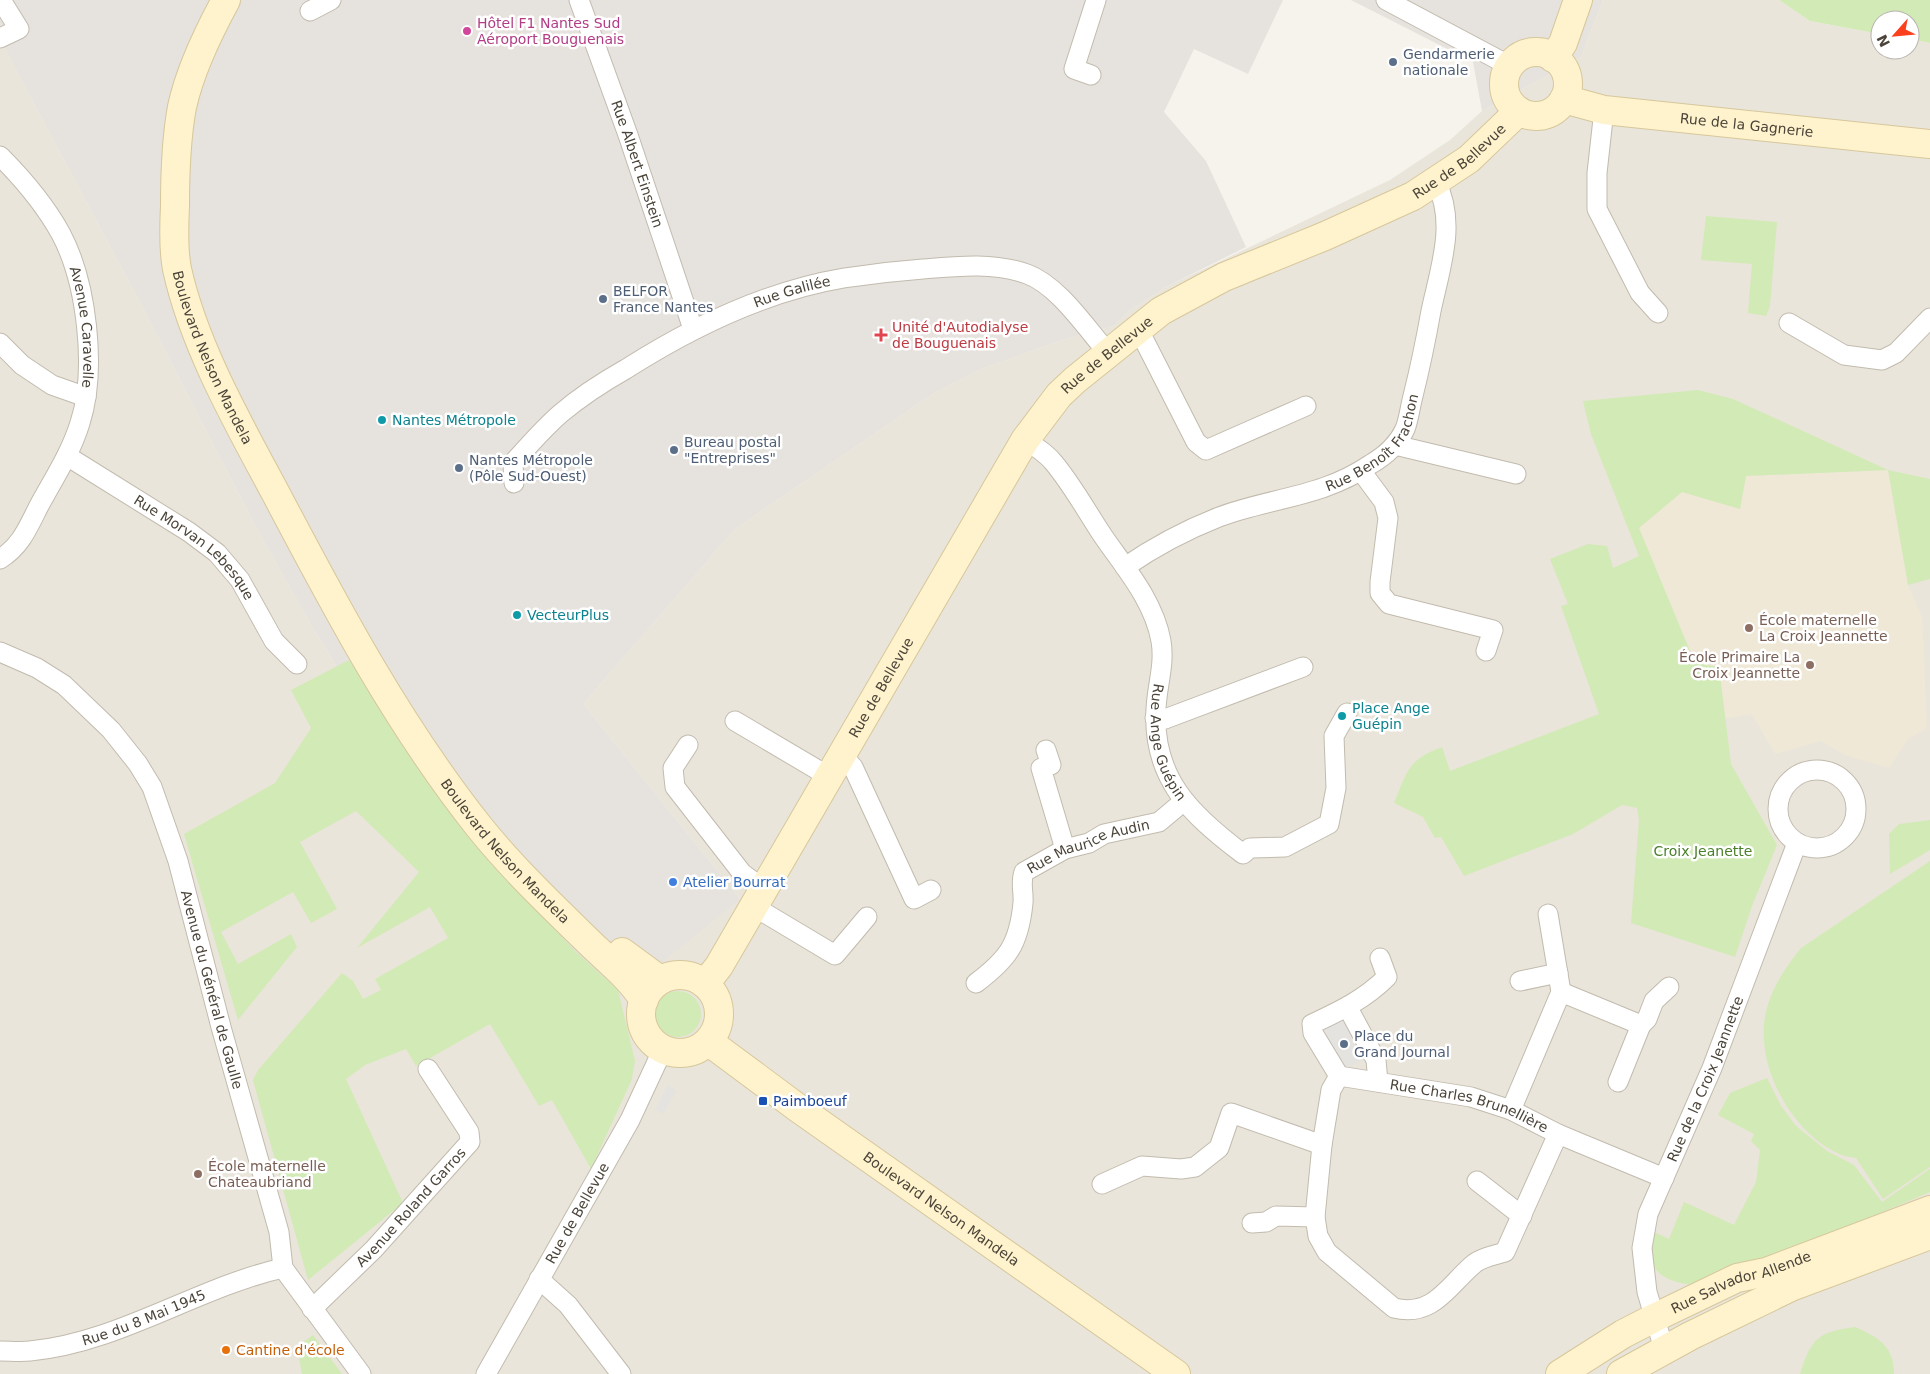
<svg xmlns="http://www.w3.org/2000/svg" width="1930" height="1374" font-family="'DejaVu Sans',sans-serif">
<rect width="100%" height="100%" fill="#f6f3ec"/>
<path fill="#eae5da" d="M 1603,0 L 1779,0 L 1810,21 L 1880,34 L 1880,50 L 1910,50 L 1910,39 L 1930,43 L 1930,1374 L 0,1374 L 0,40 L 140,302 L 257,529 L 316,633 L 376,731 L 740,899 L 583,704 L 735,529 L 934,393 L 981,369 L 1059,341 L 1113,326 L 1130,310 L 1164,288 L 1390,180 L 1450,140 L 1482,111 L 1581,57 Z"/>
<g fill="#e6e2dd">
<path d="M 0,0 L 1283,0 L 1248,74 L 1194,49 L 1164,112 L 1206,161 L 1246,247 L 1164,288 L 1130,310 L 1113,326 L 1059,341 L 981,369 L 934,393 L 735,529 L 583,704 L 740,899 L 610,1004 L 376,731 L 313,628 L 257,529 L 140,302 L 0,40 Z"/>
<path d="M 1351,0 L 1603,0 L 1581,57 L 1482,111 L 1473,62 Z"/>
</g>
<path fill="#efe8d6" d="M 1888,470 L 1908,585 L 1922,617 L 1927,728 L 1908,739 L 1889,768 L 1845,755 L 1821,741 L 1775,754 L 1752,714 L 1718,720 L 1639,528 L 1682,492 L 1740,509 L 1746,476 Z"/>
<g fill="#d2eab5">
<path d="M 1779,0 L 1930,0 L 1930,43 L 1910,39 L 1910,20 L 1880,20 L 1880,34 L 1810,21 Z"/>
<path d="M 1706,216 L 1777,222 L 1770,306 L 1766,316 L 1748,313 L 1752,264 L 1701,260 Z"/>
<path d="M 1698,390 L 1733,399 L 1888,470 L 1930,479 L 1930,579 L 1908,585 L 1888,470 L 1746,476 L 1740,509 L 1682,492 L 1639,528 L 1695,663 L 1719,667 L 1731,764 L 1777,845 L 1752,906 L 1735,957 L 1631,923 L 1639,820 L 1637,808 L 1622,805 L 1573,834 L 1464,876 L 1441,837 L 1435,838 L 1423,817 L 1394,803 C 1407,772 1407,760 1442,747 L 1450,771 L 1599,714 L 1561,606 L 1568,604 L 1550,559 L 1588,544 L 1607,546 L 1613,568 L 1639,556 L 1591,434 L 1583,401 Z"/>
<path d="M 349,660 L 425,772 L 504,876 L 576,952 L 618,990 L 635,1061 L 632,1079 L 591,1169 L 552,1100 L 539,1106 L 490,1024 L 416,1066 L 406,1049 L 365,1065 L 346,1079 L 403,1203 L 308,1280 L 253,1080 L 258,1070 L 342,973 L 353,981 L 363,999 L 381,990 L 375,979 L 448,938 L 430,907 L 357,948 L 419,872 L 356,811 L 300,842 L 337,909 L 311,923 L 293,892 L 221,932 L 238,964 L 291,934 L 297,947 L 238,1020 L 184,834 L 275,783 L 311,728 L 291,690 Z"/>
<path d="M 1930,820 L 1930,850 L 1890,874 L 1889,834 L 1899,824 Z"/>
<path d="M 1930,861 L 1930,1167 L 1883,1199 L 1856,1158 C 1850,1157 1843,1156 1837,1153 C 1790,1131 1754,1063 1766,1012 C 1772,987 1785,968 1801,948 Z"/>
<circle cx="678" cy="1014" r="23"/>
<path d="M 1767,1078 L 1781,1106 L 1796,1126 L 1827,1151 L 1854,1165 L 1882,1202 L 1930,1169 L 1930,1192 L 1837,1231 L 1696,1285 C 1662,1283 1641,1268 1654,1232 L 1669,1239 L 1684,1202 L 1734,1225 L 1756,1182 L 1760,1150 L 1751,1141 L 1754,1134 L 1718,1115 L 1730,1093 Z"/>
<path d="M 1855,1327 C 1878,1337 1894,1346 1894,1374 L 1800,1374 C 1811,1338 1818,1332 1855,1327 Z"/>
<path d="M 313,1335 L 342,1374 L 302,1374 L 297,1347 Z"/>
</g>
<g fill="#e5e3e0">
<path d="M 1346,1017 L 1367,1058 L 1343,1070 L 1321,1029 Z"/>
<path d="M 668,1085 L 677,1091 L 663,1114 L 655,1110 Z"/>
</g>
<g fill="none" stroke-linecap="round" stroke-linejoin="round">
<defs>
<g id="street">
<path id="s1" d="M 579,0 L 628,135 L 693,329"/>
<path d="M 1386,0 L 1510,66"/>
<path d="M 310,11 L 331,0"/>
<path d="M 0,38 L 19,29 L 1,0"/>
<path d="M 1091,75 L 1074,69 L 1096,0"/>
<path d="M 1604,110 L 1597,173 L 1597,209 L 1640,293 L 1658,313"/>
<path id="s2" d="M 0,156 C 23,179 45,205 61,234 C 87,283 97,370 80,423 C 72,449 58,472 45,495 C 31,518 25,544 0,559"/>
<path d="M 1789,323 L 1844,355 L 1882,360 L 1896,353 L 1930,318"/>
<path d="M 1135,330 L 1145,342 L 1196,442 L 1206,450 L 1306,406"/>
<path d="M 0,343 L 22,365 L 52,385 L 86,397"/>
<path id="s3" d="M 1025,440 C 1035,446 1047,454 1054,463 C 1073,486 1087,512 1103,536 C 1125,568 1154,601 1161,641 C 1165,665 1157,685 1156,709 C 1152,778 1191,815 1243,854 L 1250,848 L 1285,847 L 1329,824 L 1336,788 L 1334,736 L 1347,713"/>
<path d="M 1395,445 L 1516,474"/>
<path id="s4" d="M 67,456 L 189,532 L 217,553 L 240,580 L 274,641 L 297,664"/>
<path d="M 1361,471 L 1384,502 L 1388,518 L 1380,582 L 1380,593 L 1389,604 L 1493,630 L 1486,651"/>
<path id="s5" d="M 514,483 L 513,463 C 528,446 543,429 560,414 C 580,397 603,382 626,369 C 692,327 766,291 844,278 C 870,274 896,271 923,269 C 957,266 994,262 1027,274 C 1058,285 1087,329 1108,353"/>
<path id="s6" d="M 1125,567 C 1154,547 1186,530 1219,517 C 1272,497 1321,498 1371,464 C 1385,456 1398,444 1405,429 C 1409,419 1410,407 1413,396 C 1420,368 1426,339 1431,311 C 1440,268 1457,223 1436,182"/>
<path id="s7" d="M 0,652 L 37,668 L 64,685 L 111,730 L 138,764 L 152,787 L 178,861 L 221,1027 L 279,1232 L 283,1268 L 361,1374"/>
<path d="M 1155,718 L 1165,719 L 1303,667"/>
<path d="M 735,721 L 828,776"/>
<path d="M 688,745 L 673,768 L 675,787 L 742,873 L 763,889"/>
<path d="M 1046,750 L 1051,765 L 1041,768 L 1065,849"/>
<path d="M 841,754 L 853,767 L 914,899 L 931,890"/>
<circle cx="1817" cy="809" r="39"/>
<path d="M 753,906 L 835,955 L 867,917"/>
<path d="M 1548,914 L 1561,992"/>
<path d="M 1520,981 L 1558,973"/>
<path id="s8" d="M 976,983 C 1008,959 1019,944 1023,903 C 1024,892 1020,883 1024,872 L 1065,849 L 1089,843 L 1104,834 L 1159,822 L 1184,801"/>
<path d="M 1348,1008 L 1376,1060 L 1378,1082"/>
<path d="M 1339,1076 L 1331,1090 L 1322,1145 L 1315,1217 L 1318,1236 L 1327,1252 L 1394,1308 C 1434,1318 1449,1284 1475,1263 C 1483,1257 1496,1255 1505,1252 L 1558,1134"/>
<path id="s9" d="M 1339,1076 L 1471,1097 L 1511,1110 L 1558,1134 L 1664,1178"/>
<path d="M 1339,1076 L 1313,1033 L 1312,1024 C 1340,1011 1365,999 1387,977 L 1380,958"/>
<path d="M 1618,1082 L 1641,1025"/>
<path d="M 1511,1110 L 1561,992 L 1641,1025 L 1647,1019 L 1654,1001 L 1669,987"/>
<path d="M 1477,1181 L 1522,1216"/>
<path d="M 1102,1184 L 1142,1166 L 1181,1169 L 1195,1167 L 1219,1148 L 1231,1113 L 1322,1145"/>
<path d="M 1252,1223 L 1266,1222 L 1276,1216 L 1315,1217"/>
<path d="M 539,1279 L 568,1305 L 621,1374"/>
<path id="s10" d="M 312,1309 L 374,1249 L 470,1142 L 469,1132 L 428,1069"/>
<path id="s11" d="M 1664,1349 L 1647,1292 L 1642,1248 L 1648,1214 L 1712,1068 L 1797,843"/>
<path id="s12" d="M 0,1351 C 10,1351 21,1352 30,1351 C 118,1343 198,1287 283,1268"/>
<path id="s13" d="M 486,1374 L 630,1120 L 663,1049"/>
</g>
<g id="secondary">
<path id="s14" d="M 226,0 C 208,33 190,70 182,107 C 176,139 175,173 175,206 C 174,226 173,249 177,269 C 194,346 238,423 275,492 C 336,608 398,725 480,828 C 514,870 554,908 592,945 C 611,963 630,978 644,1000"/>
<circle cx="1536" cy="84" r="32"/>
<path d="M 1553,58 L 1563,43 L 1578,0"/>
<path id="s15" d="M 1564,99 L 1604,110 L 1930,144"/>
<path d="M 622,952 L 660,980"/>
<circle cx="680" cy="1014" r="39"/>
<path id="s16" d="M 705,984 L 719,966 L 1025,440 L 1059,395 L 1075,380 L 1161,311 L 1224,277 L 1325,236 L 1413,196 L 1469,159 L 1519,111"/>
<path id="s17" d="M 709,1042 L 798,1108 L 1176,1374"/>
<path id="s18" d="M 1560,1374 L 1623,1334 L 1656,1317 L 1737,1278 L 1766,1272 L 1930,1210"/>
<path d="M 1621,1374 L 1690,1336 L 1791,1287 L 1930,1235"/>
</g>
</defs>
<use href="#street" stroke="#c2bbae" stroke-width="21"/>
<use href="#secondary" stroke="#d6c79b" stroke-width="30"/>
<use href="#street" stroke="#fff" stroke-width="19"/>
<use href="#secondary" stroke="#fff3cd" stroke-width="28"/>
</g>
<circle fill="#d1479c" stroke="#fff" stroke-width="2" cx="467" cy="31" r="5"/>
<g fill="#5c6f8a" stroke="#fff" stroke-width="2">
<circle cx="1393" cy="62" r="5"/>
<circle cx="603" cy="299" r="5"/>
<circle cx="674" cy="450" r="5"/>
<circle cx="459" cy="468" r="5"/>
<circle cx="1344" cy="1044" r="5"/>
</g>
<path fill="#e0444e" stroke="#fff" stroke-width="2" d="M878.5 327.5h5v5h5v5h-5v5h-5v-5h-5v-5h5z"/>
<g fill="#0f9aa8" stroke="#fff" stroke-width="2">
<circle cx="382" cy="420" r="5"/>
<circle cx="517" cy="615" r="5"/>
<circle cx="1342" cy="716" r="5"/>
</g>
<g fill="#8d6e63" stroke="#fff" stroke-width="2">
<circle cx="1749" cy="628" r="5"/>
<circle cx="1810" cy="665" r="5"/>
<circle cx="198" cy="1174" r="5"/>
</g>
<circle fill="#3f7fe0" stroke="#fff" stroke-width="2" cx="673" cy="882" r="5"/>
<rect fill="#1a4fb4" stroke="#fff" stroke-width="2" x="758" y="1096" width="10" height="10" rx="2.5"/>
<circle fill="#e8710a" stroke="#fff" stroke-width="2" cx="226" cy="1350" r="5"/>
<g text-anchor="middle" stroke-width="5" stroke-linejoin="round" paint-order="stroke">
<g font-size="14" fill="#b23c85" stroke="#fff" text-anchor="start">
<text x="477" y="28">Hôtel F1 Nantes Sud<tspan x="477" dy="16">Aéroport Bouguenais</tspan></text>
</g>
<g font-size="14" fill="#4e5e75" stroke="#fff" text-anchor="start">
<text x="1403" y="59">Gendarmerie<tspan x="1403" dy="16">nationale</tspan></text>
<text x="613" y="296">BELFOR<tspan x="613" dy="16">France Nantes</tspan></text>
<text x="684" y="447">Bureau postal<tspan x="684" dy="16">"Entreprises"</tspan></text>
<text x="469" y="465">Nantes Métropole<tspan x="469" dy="16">(Pôle Sud-Ouest)</tspan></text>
<text x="1354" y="1041">Place du<tspan x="1354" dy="16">Grand Journal</tspan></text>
</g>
<g font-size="14" fill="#4b4439" stroke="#fff">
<text dy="5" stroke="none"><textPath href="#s15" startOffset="185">Rue de la Gagnerie</textPath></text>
<text dy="5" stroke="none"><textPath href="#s16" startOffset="1155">Rue de Bellevue</textPath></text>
<text dy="5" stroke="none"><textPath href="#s1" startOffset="174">Rue Albert Einstein</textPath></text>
<text dy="5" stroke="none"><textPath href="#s5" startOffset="352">Rue Galilée</textPath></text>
<text dy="5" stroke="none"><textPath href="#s2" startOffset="196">Avenue Caravelle</textPath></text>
<text dy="5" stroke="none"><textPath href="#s16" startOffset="750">Rue de Bellevue</textPath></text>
<text dy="5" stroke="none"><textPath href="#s14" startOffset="374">Boulevard Nelson Mandela</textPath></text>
<text dy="5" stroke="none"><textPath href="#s6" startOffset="286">Rue Benoît Frachon</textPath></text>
<text dy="5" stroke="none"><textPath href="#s4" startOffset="158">Rue Morvan Lebesque</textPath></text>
<text dy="5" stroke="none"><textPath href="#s16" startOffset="345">Rue de Bellevue</textPath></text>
<text dy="5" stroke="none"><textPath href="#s3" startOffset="350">Rue Ange Guépin</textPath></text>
<text dy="5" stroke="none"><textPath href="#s8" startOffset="198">Rue Maurice Audin</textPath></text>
<text dy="5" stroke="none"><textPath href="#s14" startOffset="951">Boulevard Nelson Mandela</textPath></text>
<text dy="5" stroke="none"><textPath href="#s7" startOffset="419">Avenue du Général de Gaulle</textPath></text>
<text dy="5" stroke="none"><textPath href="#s11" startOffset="285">Rue de la Croix Jeannette</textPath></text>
<text dy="5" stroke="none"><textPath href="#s9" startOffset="134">Rue Charles Brunellière</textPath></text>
<text dy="5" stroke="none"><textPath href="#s10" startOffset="142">Avenue Roland Garros</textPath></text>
<text dy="5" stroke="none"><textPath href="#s17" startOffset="286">Boulevard Nelson Mandela</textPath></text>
<text dy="5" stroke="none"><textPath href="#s13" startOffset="185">Rue de Bellevue</textPath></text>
<text dy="5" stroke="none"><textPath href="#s18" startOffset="204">Rue Salvador Allende</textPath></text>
<text dy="5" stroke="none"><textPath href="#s12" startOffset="149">Rue du 8 Mai 1945</textPath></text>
</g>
<g font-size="14" fill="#be3a42" stroke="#fff" text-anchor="start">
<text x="892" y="332">Unité d'Autodialyse<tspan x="892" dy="16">de Bouguenais</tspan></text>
</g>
<g font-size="14" fill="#0d838f" stroke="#fff" text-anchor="start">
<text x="392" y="425">Nantes Métropole</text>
<text x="527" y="620">VecteurPlus</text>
<text x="1352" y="713">Place Ange<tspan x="1352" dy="16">Guépin</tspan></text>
</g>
<g font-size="14" fill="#785e54" stroke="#fff" text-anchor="start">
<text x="1759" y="625">École maternelle<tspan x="1759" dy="16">La Croix Jeannette</tspan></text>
<text x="1800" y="662" text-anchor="end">École Primaire La<tspan x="1800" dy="16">Croix Jeannette</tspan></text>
<text x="208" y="1171">École maternelle<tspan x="208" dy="16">Chateaubriand</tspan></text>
</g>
<g font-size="14" fill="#4a7f2a" stroke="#fff">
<text x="1703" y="856">Croix Jeanette</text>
</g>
<g font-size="14" fill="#366cbe" stroke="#fff" text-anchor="start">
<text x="683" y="887">Atelier Bourrat</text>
</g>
<g font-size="14" fill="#164399" stroke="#fff" text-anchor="start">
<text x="773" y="1106">Paimboeuf</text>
</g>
<g font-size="14" fill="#c56008" stroke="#fff" text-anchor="start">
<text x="236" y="1355">Cantine d'école</text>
</g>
</g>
<g transform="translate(1895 35) rotate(243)"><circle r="24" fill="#ffffff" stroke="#b7b4b0"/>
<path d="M0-4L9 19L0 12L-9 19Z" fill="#fc3f1d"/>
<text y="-8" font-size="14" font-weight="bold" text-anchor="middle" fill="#4b4439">N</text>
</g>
</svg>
